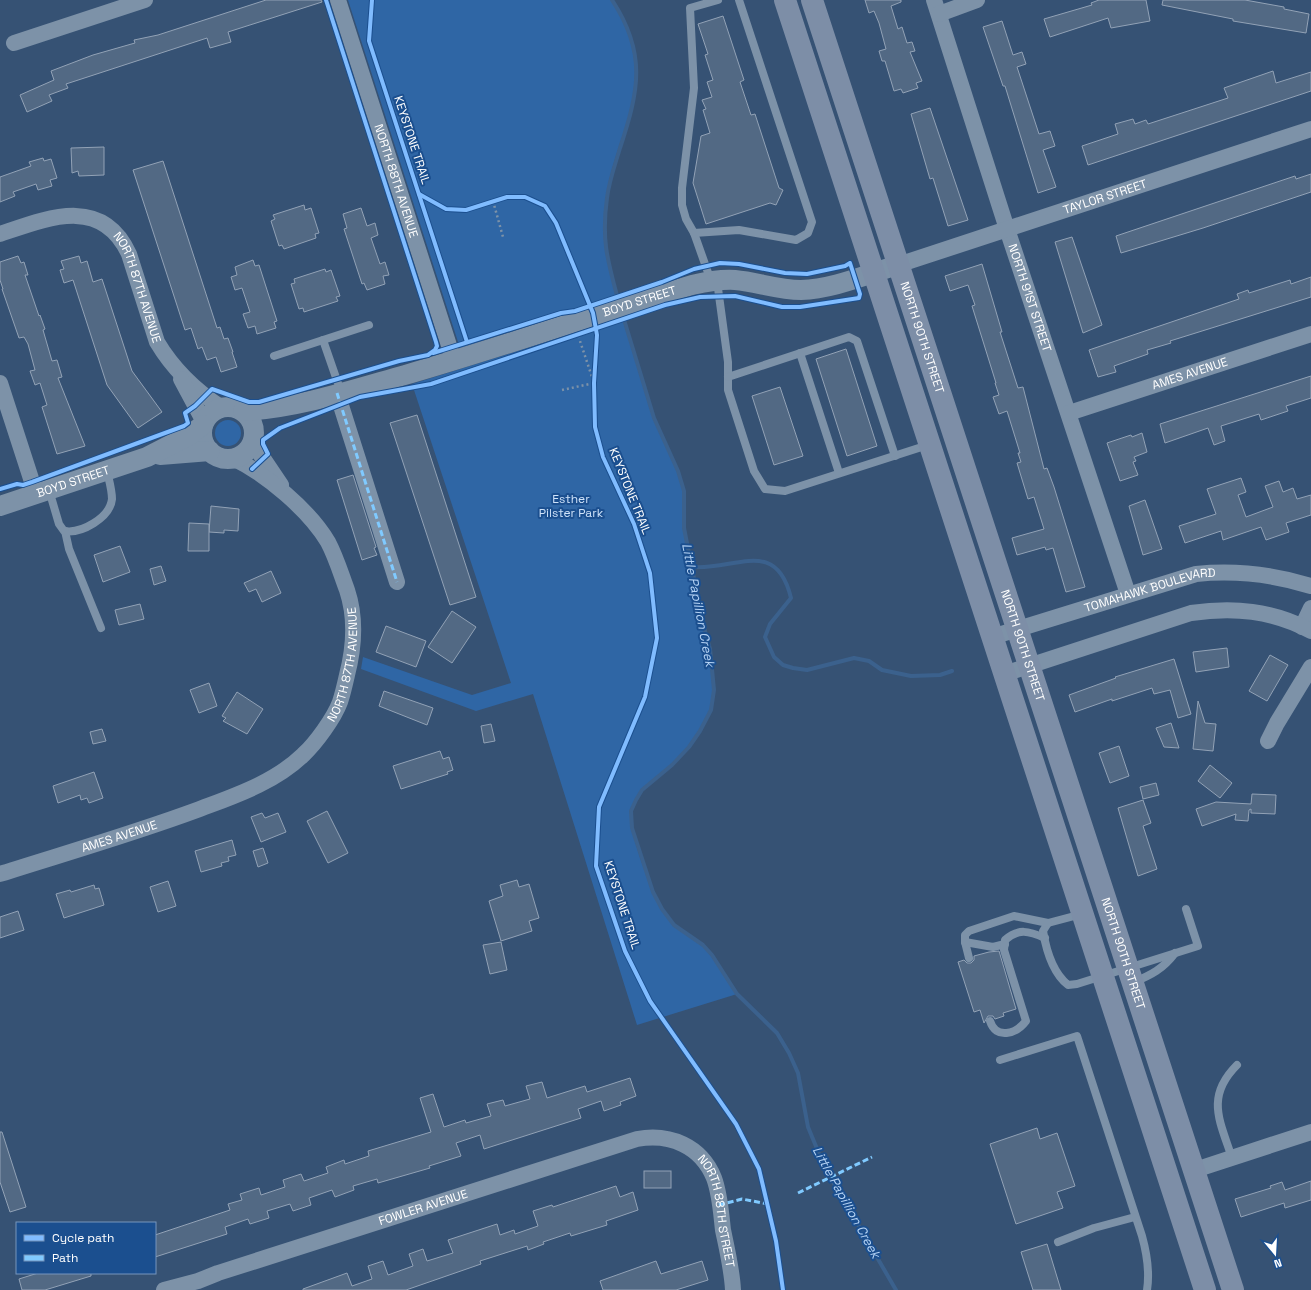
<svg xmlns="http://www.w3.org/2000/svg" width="1311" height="1290" font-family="'Space Grotesk',sans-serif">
<rect width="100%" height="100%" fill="#365274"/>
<g fill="#2f66a5">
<path d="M 348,0 L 612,0 C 658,71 629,106 610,177 C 600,218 604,257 618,297 L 460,348 Z"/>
<path d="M 624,318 C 634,350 641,384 653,416 C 662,441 678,463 683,489 C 686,501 683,515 684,527 C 686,552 695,580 699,605 C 704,634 716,662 714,691 C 712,722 689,750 666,770 C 653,781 637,791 632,809 C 626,833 657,907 674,925 C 685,935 700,941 710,953 C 719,963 729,981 737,994 L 637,1025 L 533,694 L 476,711 L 361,669 L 363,657 L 472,695 L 511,683 L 412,384 Z"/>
<circle cx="228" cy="433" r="13"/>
</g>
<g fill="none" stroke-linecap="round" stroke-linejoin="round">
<g stroke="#3b618d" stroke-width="4">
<path d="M 612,0 C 647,53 639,91 620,148 C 615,165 609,181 607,198 C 601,241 608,262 619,303"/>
<path d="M 622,313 L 654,418 L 678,471 L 684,491 L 684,528 L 703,624 L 710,649 L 714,690 L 711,710 L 700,731 L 689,747 L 672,765 L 642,790 L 636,800 L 631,811 L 632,828 L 653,892 L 662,909 L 674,925 L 703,945 L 712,955 L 737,994 L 777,1033 L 789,1053 L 798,1073 L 808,1127 L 825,1168 L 896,1290"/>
<path d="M 692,567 C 734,571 776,536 791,598 L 770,624 L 765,637 L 774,657 L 783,665 L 793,668 L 807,670 L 854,658 L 869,661 L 882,670 L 911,676 L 940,675 L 952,671"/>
</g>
</g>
<g fill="#526984" stroke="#92a2b6">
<path d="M 266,0 L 321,0 L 322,2 L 228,32 L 231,42 L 210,48 L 207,38 L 66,84 L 68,88 L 49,95 L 52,101 L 27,112 L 20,95 L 54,80 L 51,71 L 93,55 L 135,43 L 134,40 L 158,35 Z"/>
<path d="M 865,0 L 901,0 L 901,2 L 891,6 L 898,29 L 902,27 L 907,43 L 912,42 L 915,51 L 910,52 L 922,81 L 916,83 L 918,88 L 903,93 L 901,89 L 894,91 L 885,61 L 882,61 L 879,51 L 886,49 L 879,23 L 874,11 L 869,13 Z"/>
<path d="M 1099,0 L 1146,0 L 1150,21 L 1111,28 L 1108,18 L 1050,37 L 1044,19 L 1092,5 L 1091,3 Z"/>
<path d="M 1163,0 L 1245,0 L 1284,7 L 1284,9 L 1309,14 L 1306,33 L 1233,21 L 1233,19 L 1162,5 Z"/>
<path d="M 723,16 L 744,80 L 740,82 L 751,115 L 755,114 L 779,188 L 783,190 L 776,205 L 770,203 L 706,224 L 693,183 L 701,136 L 710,133 L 703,110 L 706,109 L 702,100 L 712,97 L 707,82 L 713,80 L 705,55 L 708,54 L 698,24 Z"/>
<path d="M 1002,21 L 1013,55 L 1022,52 L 1026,64 L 1017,67 L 1039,134 L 1050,131 L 1055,146 L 1043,150 L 1056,187 L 1038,193 L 1005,86 L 1003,86 L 983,27 Z"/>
<path d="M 1273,71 L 1276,83 L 1311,72 L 1311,91 L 1088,165 L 1082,146 L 1118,134 L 1115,124 L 1133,119 L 1135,124 L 1146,120 L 1148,124 L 1228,98 L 1224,88 Z"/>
<path d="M 930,108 L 968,220 L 948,226 L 933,178 L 930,179 L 911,114 Z"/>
<path d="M 104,147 L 104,175 L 79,176 L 78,171 L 72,173 L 71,148 Z"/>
<path d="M 43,158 L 44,161 L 51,159 L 57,178 L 50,180 L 52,186 L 38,190 L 36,184 L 13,192 L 15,196 L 0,202 L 0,177 L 31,166 L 29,162 Z"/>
<path d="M 163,161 L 217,328 L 220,327 L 224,339 L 228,338 L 233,352 L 232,352 L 237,367 L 221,372 L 216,357 L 207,360 L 202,347 L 198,349 L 191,328 L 185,330 L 133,170 Z"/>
<path d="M 1311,174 L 1311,192 L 1203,228 L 1121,253 L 1116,236 L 1295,176 L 1296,179 Z"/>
<path d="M 304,205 L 305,210 L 311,208 L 319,233 L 315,234 L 316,238 L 284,249 L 282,245 L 279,246 L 271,221 L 275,219 L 273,215 Z"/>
<path d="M 361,208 L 367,226 L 375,223 L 378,235 L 371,238 L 380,264 L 385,262 L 389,275 L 383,276 L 385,284 L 367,290 L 364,283 L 362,284 L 344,229 L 347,228 L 343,214 Z"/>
<path d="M 1072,237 L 1102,325 L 1083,333 L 1055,242 Z"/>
<path d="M 18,256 L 21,263 L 24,262 L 28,275 L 25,275 L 39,316 L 40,315 L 45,329 L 43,330 L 52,361 L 57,360 L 62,377 L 58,378 L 85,446 L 57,454 L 42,407 L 47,405 L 40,383 L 35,385 L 30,371 L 35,370 L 28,344 L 24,337 L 19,338 L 2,289 L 3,289 L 0,280 L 0,262 Z"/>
<path d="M 79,256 L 81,263 L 87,261 L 93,282 L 102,279 L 132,371 L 162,412 L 138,428 L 107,385 L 73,280 L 64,283 L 60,270 L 64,269 L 61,261 Z"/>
<path d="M 253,260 L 255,266 L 259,265 L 277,321 L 274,322 L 276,328 L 257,334 L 255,326 L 248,328 L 243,314 L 250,312 L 242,288 L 235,290 L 231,277 L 237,275 L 235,267 Z"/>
<path d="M 982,264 L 1002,332 L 1000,332 L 1018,388 L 1023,387 L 1044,469 L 1047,468 L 1054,487 L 1085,587 L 1066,592 L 1053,548 L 1046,550 L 1045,547 L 1017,555 L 1012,538 L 1044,529 L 1034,497 L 1028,499 L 1017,463 L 1021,462 L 1018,453 L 1020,453 L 1007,411 L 999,414 L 993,397 L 999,395 L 995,383 L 996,383 L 972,306 L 975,305 L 968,285 L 950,291 L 945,276 Z"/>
<path d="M 325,269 L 326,272 L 331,270 L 340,296 L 336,297 L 338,301 L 304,312 L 303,308 L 299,309 L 291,284 L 295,283 L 294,279 Z"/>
<path d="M 1311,277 L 1311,297 L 1170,341 L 1171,343 L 1147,350 L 1148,354 L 1114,366 L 1116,372 L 1098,377 L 1089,350 L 1239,299 L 1237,294 L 1248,290 L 1249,293 L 1290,280 L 1291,284 Z"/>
<path d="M 846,349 L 877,446 L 847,456 L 816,359 Z"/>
<path d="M 1311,376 L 1311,398 L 1286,406 L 1288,411 L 1261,420 L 1259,414 L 1221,426 L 1225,441 L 1214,445 L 1208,428 L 1165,443 L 1160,424 Z"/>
<path d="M 780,387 L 803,456 L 774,465 L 752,396 Z"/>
<path d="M 417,415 L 476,597 L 450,605 L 390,423 Z"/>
<path d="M 1142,433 L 1147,452 L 1134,457 L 1136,461 L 1133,462 L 1138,475 L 1120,481 L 1107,443 L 1131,435 L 1132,437 Z"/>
<path d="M 353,475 L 376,547 L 374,548 L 377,555 L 362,560 L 337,480 Z"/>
<path d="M 1241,478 L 1246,492 L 1238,495 L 1246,517 L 1273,507 L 1265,486 L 1279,481 L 1283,492 L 1293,488 L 1297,499 L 1311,495 L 1311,515 L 1286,523 L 1289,532 L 1266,540 L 1261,527 L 1223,540 L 1221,531 L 1185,543 L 1179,526 L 1216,514 L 1207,489 Z"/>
<path d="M 1145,500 L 1162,549 L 1143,555 L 1129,506 Z"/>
<path d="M 211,506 L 239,509 L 238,531 L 224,530 L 224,533 L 209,532 Z"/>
<path d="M 189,523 L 209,524 L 209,551 L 188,551 Z"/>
<path d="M 120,546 L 130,572 L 103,582 L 94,555 Z"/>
<path d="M 161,566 L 166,581 L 154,585 L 150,569 Z"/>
<path d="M 271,571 L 281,593 L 262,602 L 256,589 L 249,592 L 244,583 Z"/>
<path d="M 140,604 L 144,619 L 119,625 L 115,610 Z"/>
<path d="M 452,611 L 476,627 L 452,663 L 428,647 Z"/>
<path d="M 386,626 L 426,641 L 416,667 L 376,652 Z"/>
<path d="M 1227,648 L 1229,667 L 1196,672 L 1193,652 Z"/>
<path d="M 1270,655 L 1288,665 L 1267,701 L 1249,691 Z"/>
<path d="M 1174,659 L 1191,714 L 1178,718 L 1170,690 L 1154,694 L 1152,688 L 1112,701 L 1112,699 L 1075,712 L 1069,695 L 1116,678 L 1115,677 Z"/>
<path d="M 209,683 L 217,706 L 199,713 L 190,690 Z"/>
<path d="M 384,691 L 433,708 L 427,725 L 379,706 Z"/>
<path d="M 237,692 L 263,709 L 247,734 L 223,721 L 226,718 L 222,716 Z"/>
<path d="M 1198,701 L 1205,723 L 1216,724 L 1213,751 L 1193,749 Z"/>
<path d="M 1171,723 L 1179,748 L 1164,747 L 1156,728 Z"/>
<path d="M 491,724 L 495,741 L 484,743 L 481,726 Z"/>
<path d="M 102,729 L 106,741 L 93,744 L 90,732 Z"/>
<path d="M 1119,746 L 1129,776 L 1110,783 L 1099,753 Z"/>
<path d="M 440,751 L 443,759 L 449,757 L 453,770 L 447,772 L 448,774 L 401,789 L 393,766 Z"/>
<path d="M 1210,765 L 1232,783 L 1220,798 L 1198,781 Z"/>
<path d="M 94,772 L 103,798 L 89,803 L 87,798 L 81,800 L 80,795 L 58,803 L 53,786 Z"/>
<path d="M 1156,783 L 1159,795 L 1143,799 L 1140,787 Z"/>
<path d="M 1252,794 L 1276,795 L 1275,814 L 1251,813 L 1251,809 L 1249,810 L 1248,821 L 1235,820 L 1236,814 L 1202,826 L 1196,809 L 1216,802 L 1251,804 Z"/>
<path d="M 1143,800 L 1151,823 L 1143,826 L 1157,869 L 1138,876 L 1118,808 Z"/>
<path d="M 327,811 L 348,853 L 328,863 L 307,821 Z"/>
<path d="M 262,813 L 265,818 L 278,813 L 286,832 L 261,842 L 251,817 Z"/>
<path d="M 232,840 L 236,855 L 228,857 L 229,861 L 221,863 L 222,866 L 201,872 L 195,851 Z"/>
<path d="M 263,848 L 268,863 L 258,867 L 253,851 Z"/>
<path d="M 517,880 L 519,887 L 529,884 L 539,918 L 529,921 L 532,931 L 501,941 L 489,901 L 503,896 L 500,885 Z"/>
<path d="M 168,881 L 176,906 L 158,912 L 150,887 Z"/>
<path d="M 94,885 L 95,889 L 99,888 L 104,905 L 64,918 L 56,894 L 70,890 L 71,892 Z"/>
<path d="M 18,911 L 24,930 L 0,938 L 0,917 Z"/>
<path d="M 501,942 L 507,970 L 490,974 L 483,945 Z"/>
<path d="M 999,951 L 1016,1009 L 1003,1013 L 1004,1016 L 995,1019 L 993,1016 L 988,1016 L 984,1023 L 980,1010 L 974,1012 L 958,962 L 964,960 L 967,963 L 971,963 L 974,960 L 974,956 L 989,952 Z"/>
<path d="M 630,1078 L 636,1096 L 620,1102 L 621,1105 L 604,1111 L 601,1101 L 578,1109 L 581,1118 L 484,1149 L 480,1135 L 456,1143 L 461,1156 L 429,1166 L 430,1168 L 378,1183 L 377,1179 L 353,1186 L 354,1190 L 335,1197 L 332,1190 L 309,1198 L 311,1205 L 293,1211 L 290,1204 L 267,1211 L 269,1218 L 250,1224 L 248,1219 L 225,1227 L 227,1234 L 155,1257 L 155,1235 L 230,1210 L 228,1204 L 242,1200 L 240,1194 L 259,1188 L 261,1195 L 285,1187 L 283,1180 L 301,1174 L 304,1181 L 328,1173 L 326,1167 L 344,1160 L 345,1164 L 369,1156 L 368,1151 L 431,1132 L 420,1098 L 433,1094 L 444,1127 L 465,1120 L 466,1123 L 491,1116 L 487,1104 L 503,1100 L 505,1106 L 530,1099 L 526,1086 L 542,1082 L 547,1098 L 585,1086 L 587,1092 Z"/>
<path d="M 1037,1128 L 1040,1139 L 1057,1133 L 1075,1186 L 1057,1192 L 1063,1208 L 1016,1224 L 990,1144 Z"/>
<path d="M 0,1132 L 2,1132 L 26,1207 L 10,1212 L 0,1182 Z"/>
<rect x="644" y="1171" width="27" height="17"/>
<path d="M 1311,1181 L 1311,1200 L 1285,1208 L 1284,1203 L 1241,1217 L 1235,1199 L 1271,1188 L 1270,1186 L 1282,1182 L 1285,1190 Z"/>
<path d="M 616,1186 L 620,1197 L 633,1192 L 638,1210 L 606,1221 L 607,1225 L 571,1236 L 570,1233 L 543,1242 L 544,1244 L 528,1250 L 527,1246 L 480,1261 L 481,1264 L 406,1290 L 303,1290 L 303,1289 L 347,1273 L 352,1286 L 372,1279 L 368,1266 L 383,1261 L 388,1275 L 413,1266 L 409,1254 L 423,1249 L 427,1261 L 453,1253 L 448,1240 L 497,1224 L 500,1235 L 514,1230 L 515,1234 L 538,1226 L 533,1211 L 552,1205 L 553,1207 Z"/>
<path d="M 1047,1244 L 1061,1290 L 1033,1290 L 1021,1252 Z"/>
<path d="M 656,1261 L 661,1274 L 702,1261 L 708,1280 L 676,1290 L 603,1290 L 600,1281 Z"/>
<path d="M 38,1273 L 91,1273 L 91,1276 L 45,1290 L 22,1290 L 19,1279 Z"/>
</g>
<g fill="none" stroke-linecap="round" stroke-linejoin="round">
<g stroke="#7d92a8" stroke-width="2.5" stroke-dasharray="2 3" stroke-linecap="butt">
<path d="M 493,201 L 503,237"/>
<path d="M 562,390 L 594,383 L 579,338"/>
</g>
<g stroke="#7d92a8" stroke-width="8">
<path d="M 694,233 L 686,219 L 682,205 L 682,188 L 694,88 L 690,8 L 718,0"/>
<path d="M 711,281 L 694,233 L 739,230 L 796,240 L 808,233 L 812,222 L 739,0"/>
<path d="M 717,281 L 728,362 L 728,390 L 754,471 L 765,489 L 785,491 L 928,445"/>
<path d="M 323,340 L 341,392"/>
<path d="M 800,353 L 839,473"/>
<path d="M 274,356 L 369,325"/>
<path d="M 728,377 L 849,337 L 857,341 L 895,456"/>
<path d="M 49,490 L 59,524 L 64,531 C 81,534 110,518 112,499 C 112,490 109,480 107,471"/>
<path d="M 65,531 L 69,549 L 101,628"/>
<path d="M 1082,914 L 1048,923 L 1043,931 C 1046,949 1053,973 1068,985 L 1077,984 L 1198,946 L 1186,909"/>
<path d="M 965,942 L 993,947 L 1005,944"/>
<path d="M 969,958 L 965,942 L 965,935 L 969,931 L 1014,916 L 1048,923"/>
<path d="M 1134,982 C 1151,975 1163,969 1175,953"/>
<path d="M 990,1021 C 996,1040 1016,1034 1026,1021 L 1004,950 L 1005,940 C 1018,928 1029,931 1045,938"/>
<path d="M 1000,1060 L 1077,1036 L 1142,1236 C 1147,1254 1150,1271 1147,1290"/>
<path d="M 1232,1158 C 1220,1121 1205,1097 1237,1065"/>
<path d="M 1058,1242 L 1094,1228 L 1135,1217"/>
</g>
<g stroke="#7d92a8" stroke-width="16">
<path id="s1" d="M 338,0 L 454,361"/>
<path id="s2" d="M 934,0 L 1007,229 L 1128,594"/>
<path d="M 939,14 L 977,0"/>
<path d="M 14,43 L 145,0"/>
<path id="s3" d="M 0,234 C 47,218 102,195 129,254 L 157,342 C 173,369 196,391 222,408"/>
<path id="s4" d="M 898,265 L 1311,129"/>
<path d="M 181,379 L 204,422"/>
<path d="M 0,383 L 36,494"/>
<path d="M 337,393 L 397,582"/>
<path id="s5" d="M 1069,413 L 1311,334"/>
<path d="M 252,442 L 281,485"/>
<path d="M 1302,627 L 1311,608"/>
<path id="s6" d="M 992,637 L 1196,574 C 1236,570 1272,574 1311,586"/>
<path d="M 1004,674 L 1191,613 C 1233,607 1272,610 1311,631"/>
<path d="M 1268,741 L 1277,723 L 1311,667"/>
<path id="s7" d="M 0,874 C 66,853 132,834 197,810 C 234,796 274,783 303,755 C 316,743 334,718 340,702 C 343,693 345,684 347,675 C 354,648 356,617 347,590 C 341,574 336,557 328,542 C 309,510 266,474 233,458"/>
<path d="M 1195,1170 L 1311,1132"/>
<path id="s8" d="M 164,1290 L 198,1281 L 218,1273 L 637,1139 C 670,1133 701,1146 714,1178 C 720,1194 721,1213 723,1230 C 727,1249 732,1270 733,1290"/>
</g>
<g stroke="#7d92a8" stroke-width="20">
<circle cx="228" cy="433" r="26"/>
<path id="s9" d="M 243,411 C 298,408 352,390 405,375 C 502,347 596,314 692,285 C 706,282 720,279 735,280 C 757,282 778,290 801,290 C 834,289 867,274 898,265"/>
<path d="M 160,455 L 210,451"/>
<path id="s10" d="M 0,506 L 147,457 L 188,436 L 203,425"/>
</g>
<g stroke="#7d8ea7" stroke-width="22">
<path d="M 785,0 L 1205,1290"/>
<path id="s11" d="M 812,0 L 1233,1290"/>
</g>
<g stroke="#80caff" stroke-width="3" stroke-dasharray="6 3" stroke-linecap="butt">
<path d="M 337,393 L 397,582"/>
<path d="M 798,1193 L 872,1157"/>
<path d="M 719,1205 L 742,1199 L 768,1204"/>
</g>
<defs>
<g id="cycleway">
<path d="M 372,0 L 369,41 L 467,342"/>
<path d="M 419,194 L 446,209 L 466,210 L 507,197 L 525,197 L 545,206 L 556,223 L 593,313 L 597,335 L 594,383 L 595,427 L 603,457 L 634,524 L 650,573 L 657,638 L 645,697 L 599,807 L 596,866 L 625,951 L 650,1001 L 736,1124 L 759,1169 L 776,1241 L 783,1290"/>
<path d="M 252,469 L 268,454 L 263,444 L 263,440 L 280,428 L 360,397 L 431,384 L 665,305 L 700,297 L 735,296 L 782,307 L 800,307 L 859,298 L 860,294 L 850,263 L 845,266 L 807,274 L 785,273 L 739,264 L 720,263 L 694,269 L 662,282 L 575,311 L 561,313 L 433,353"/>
<path d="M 0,489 L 17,484 L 23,485 L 32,482 L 184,426 L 188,423 L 185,413 L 195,406 L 212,389 L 249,402 L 259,402 L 399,361 L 428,355 L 435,350 L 437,346 L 436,342 L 326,0"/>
</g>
</defs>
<use href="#cycleway" stroke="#1b4f8f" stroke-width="6"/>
<use href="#cycleway" stroke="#80bcff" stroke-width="4"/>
</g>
<g text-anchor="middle" stroke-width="4" stroke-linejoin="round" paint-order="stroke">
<g font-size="12" fill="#fff" stroke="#1b4f8f">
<text transform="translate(412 140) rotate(72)" y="4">KEYSTONE TRAIL</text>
<text dy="4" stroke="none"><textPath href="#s1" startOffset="190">NORTH 88TH AVENUE</textPath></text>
<text dy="4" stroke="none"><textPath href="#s4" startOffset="218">TAYLOR STREET</textPath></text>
<text dy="4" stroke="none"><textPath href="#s3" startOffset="182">NORTH 87TH AVENUE</textPath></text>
<text dy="4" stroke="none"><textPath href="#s2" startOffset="313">NORTH 91ST STREET</textPath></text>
<text dy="4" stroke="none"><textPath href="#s9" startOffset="412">BOYD STREET</textPath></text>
<text dy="4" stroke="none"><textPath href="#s11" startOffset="355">NORTH 90TH STREET</textPath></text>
<text dy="4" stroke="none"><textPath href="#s5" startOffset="127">AMES AVENUE</textPath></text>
<text dy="4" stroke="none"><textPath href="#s10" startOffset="77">BOYD STREET</textPath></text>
<text transform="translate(630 491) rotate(68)" y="4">KEYSTONE TRAIL</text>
<text dy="4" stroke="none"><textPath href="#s6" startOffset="165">TOMAHAWK BOULEVARD</textPath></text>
<text dy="4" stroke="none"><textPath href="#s11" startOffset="679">NORTH 90TH STREET</textPath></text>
<text dy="4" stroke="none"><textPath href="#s7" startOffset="430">NORTH 87TH AVENUE</textPath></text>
<text dy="4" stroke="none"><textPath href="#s7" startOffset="125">AMES AVENUE</textPath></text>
<text transform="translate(622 905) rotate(72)" y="4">KEYSTONE TRAIL</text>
<text dy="4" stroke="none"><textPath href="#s11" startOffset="1003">NORTH 90TH STREET</textPath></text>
<text dy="4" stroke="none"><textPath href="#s8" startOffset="272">FOWLER AVENUE</textPath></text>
<text dy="4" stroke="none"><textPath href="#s8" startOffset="623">NORTH 88TH STREET</textPath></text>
</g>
<g font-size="12" fill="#cfe3fa" stroke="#1b4f8f">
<text x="571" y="503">Esther<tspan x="571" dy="14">Pilster Park</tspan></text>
</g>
<g font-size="13" font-style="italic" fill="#b5d3f5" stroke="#1b4f8f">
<text transform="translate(699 605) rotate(79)" y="5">Little Papillion Creek</text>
<text transform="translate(847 1202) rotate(61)" y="5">Little Papillion Creek</text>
</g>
</g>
<rect x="16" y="1222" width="140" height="52" fill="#1b4f8f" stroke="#7695bc"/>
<rect x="24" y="1235" width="20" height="6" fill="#80bcff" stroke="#7695bc"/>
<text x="52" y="1242" font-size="12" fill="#ffffff">Cycle path</text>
<rect x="24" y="1255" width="20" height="6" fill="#80caff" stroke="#7695bc"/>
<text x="52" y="1262" font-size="12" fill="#ffffff">Path</text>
<g transform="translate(1275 1254) rotate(162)" stroke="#1b4f8f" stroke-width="3" paint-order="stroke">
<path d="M0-3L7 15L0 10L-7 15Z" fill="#ffffff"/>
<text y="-6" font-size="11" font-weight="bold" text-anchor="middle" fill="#ffffff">N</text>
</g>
</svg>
